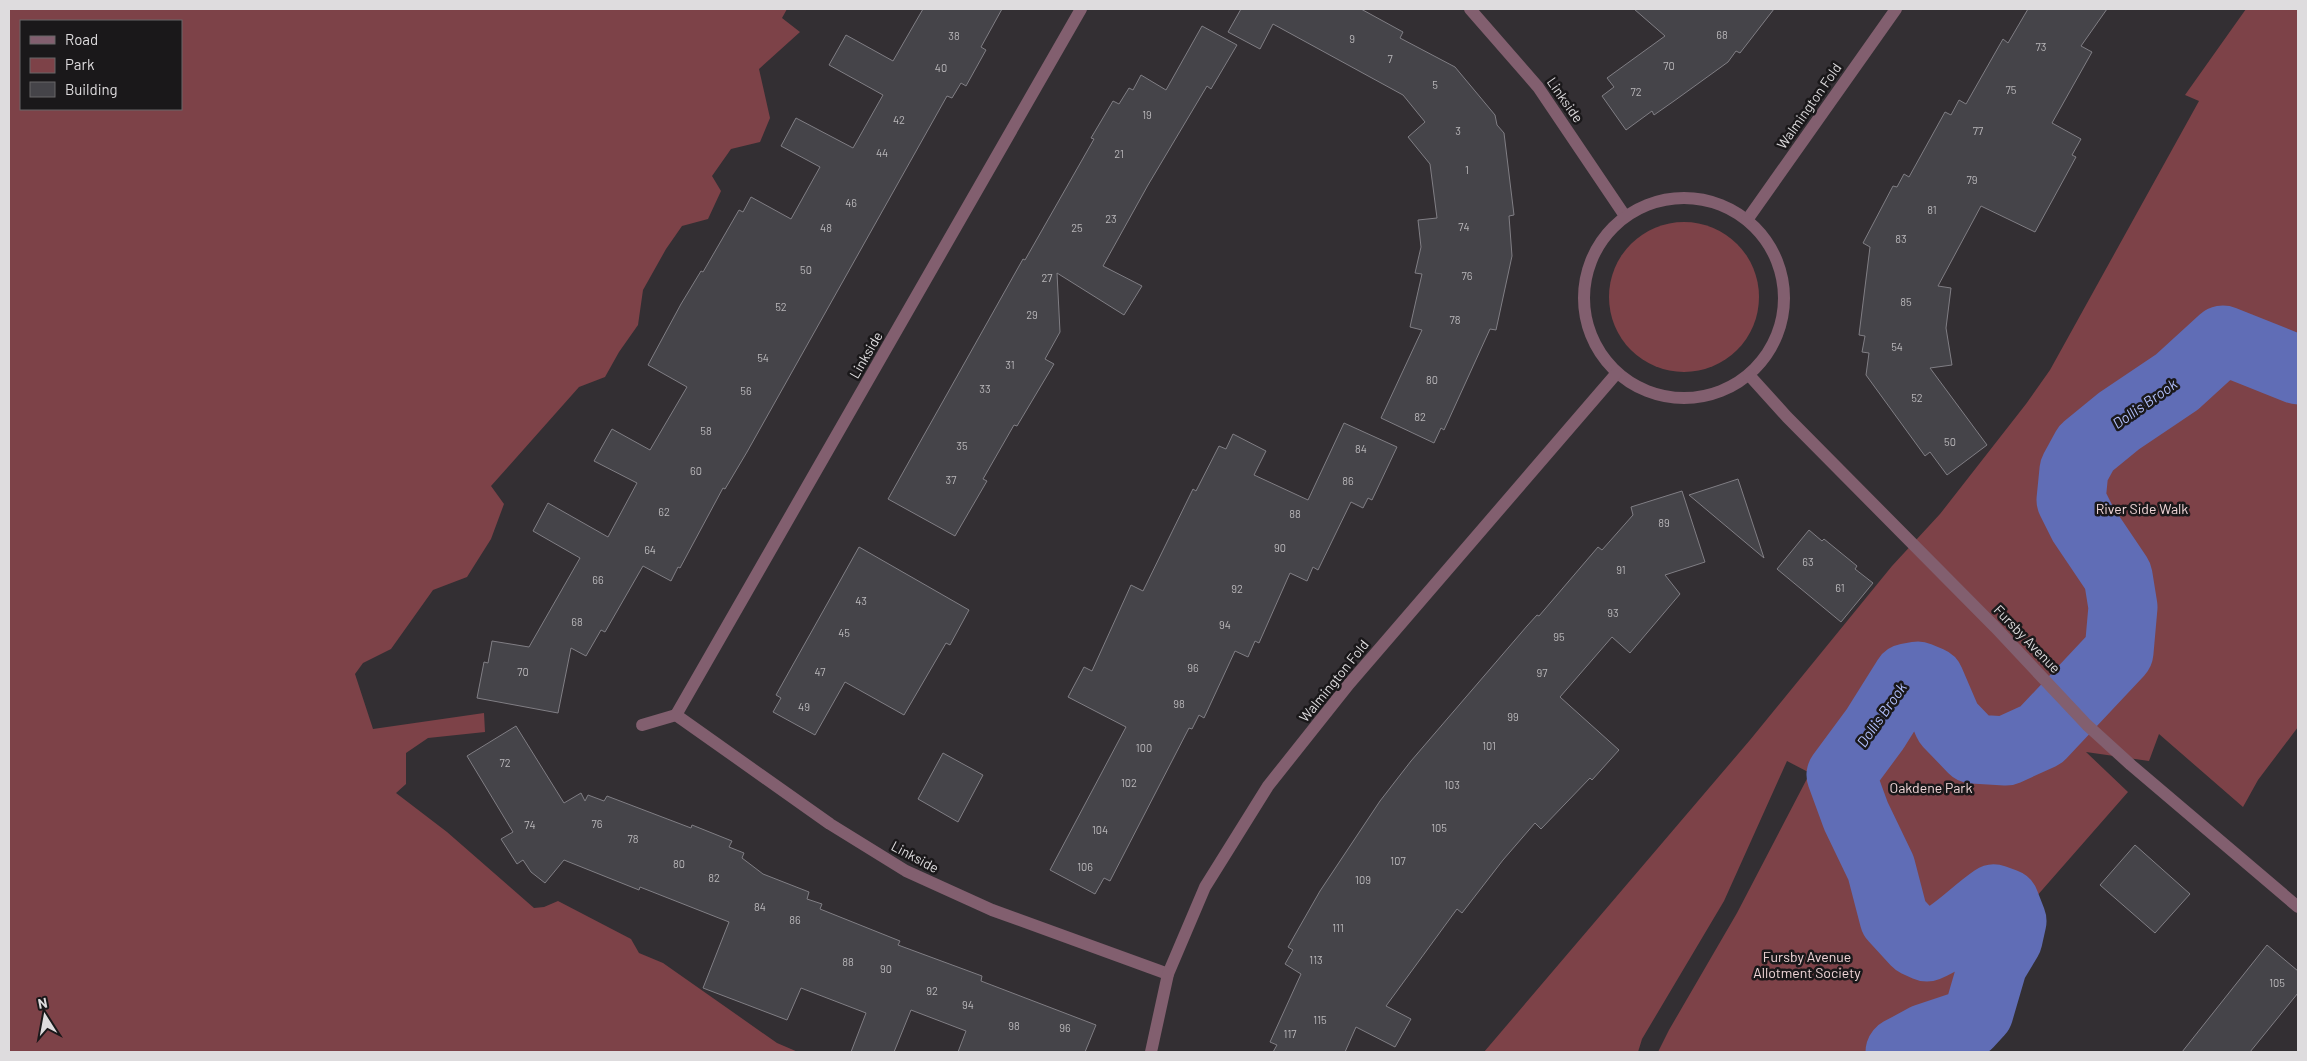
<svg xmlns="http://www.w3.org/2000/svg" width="2307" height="1061" font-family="Barlow,sans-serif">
<rect width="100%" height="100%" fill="#332f33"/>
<g fill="#7d4248" fill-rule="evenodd">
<path d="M 9,9 L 787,9 L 782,18 L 800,32 L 759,69 L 770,118 L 760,142 L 731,149 L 712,176 L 721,191 L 708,219 L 682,226 L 666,249 L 643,290 L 638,325 L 619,352 L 605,377 L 579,387 L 491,486 L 504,504 L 491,539 L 467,577 L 433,590 L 391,649 L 363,663 L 355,674 L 373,729 L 484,713 L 485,732 L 428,738 L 406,753 L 406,784 L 396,793 L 447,832 L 534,908 L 544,907 L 558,901 L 631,939 L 639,953 L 663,963 L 777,1043 L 798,1052 L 9,1052 ZM 21,21 L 181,21 L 181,109 L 21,109 Z"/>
<path d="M 2246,9 L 2298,9 L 2298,727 L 2258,780 L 2243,807 L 2159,734 L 2149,761 L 2086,752 L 2128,792 L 2022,913 L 2026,939 L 2004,968 L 2006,976 L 1995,1018 L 1990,1026 L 1982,1031 L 1933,1043 L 1920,1052 L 1658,1052 L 1669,1030 L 1737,913 L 1810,773 L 1787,761 L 1724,901 L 1642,1039 L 1638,1052 L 1484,1052 L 1750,740 L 1892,566 L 1940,514 L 2026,404 L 2050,370 L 2199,101 L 2185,95 Z"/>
<circle cx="1684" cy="297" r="75"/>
</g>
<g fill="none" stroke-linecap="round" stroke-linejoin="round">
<path stroke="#606db6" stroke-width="69" d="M 1900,1052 L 1926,1038 L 1968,1024 L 1979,1012 L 1993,964 L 2008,939 L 2012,921 L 2005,903 L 1994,899 C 1972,914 1952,937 1927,947 L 1916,942 L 1894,918 L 1881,868 L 1856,816 L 1841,775 L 1875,729 L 1907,678 L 1918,676 L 1930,681 L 1948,723 L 1973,749 L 2006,751 L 2041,735 L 2119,652 L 2123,607 L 2118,576 L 2083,524 L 2071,500 L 2074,470 L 2086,448 L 2119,421 L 2177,382 L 2223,340 L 2298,370"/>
</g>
<g fill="#454449" stroke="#807e84">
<path d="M 923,9 L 1002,9 L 981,47 L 986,50 L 966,86 L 961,83 L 952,98 L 947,96 L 747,452 L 725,489 L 723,488 L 680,568 L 678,567 L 671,581 L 643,566 L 605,632 L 601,630 L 586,656 L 571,648 L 558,713 L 477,698 L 484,662 L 488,663 L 492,641 L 529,647 L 580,558 L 533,531 L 548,503 L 608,537 L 637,483 L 594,461 L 612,429 L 650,450 L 687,387 L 648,365 L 681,304 L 701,271 L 703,272 L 739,210 L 743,212 L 751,197 L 791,219 L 820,167 L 781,146 L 796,118 L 853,148 L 883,95 L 829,65 L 846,35 L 893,61 Z"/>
<path d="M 1241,9 L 1361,9 L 1403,32 L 1400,38 L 1455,67 L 1495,115 L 1497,125 L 1504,133 L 1514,215 L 1509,216 L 1512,256 L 1496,330 L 1490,329 L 1444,430 L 1441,428 L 1434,443 L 1381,418 L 1422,330 L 1410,327 L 1422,274 L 1415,273 L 1421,247 L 1418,220 L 1437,218 L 1430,164 L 1408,137 L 1425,122 L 1403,95 L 1273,24 L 1260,49 L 1228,32 Z"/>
<path d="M 1634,9 L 1774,9 L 1740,53 L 1736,51 L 1728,62 L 1674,101 L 1654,115 L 1652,111 L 1626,130 L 1602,96 L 1614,87 L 1607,78 L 1665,36 Z"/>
<path d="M 2028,9 L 2107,9 L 2081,46 L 2092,52 L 2052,123 L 2081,139 L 2072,155 L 2076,157 L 2035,232 L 1981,206 L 1938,286 L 1951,288 L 1946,328 L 1952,365 L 1930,368 L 1987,445 L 1947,475 L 1930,452 L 1925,456 L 1866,375 L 1869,353 L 1862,352 L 1865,336 L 1859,335 L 1870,247 L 1863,243 L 1893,186 L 1897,187 L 1904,174 L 1909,177 L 1945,112 L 1951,115 L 1959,100 L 1966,104 L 2003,39 L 2008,43 Z"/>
<path d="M 1202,26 L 1237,45 L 1211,89 L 1207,86 L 1148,185 L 1103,266 L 1142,286 L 1124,315 L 1057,273 L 1060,332 L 1045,359 L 1054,364 L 1017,426 L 1014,425 L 983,479 L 987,481 L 955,536 L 888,499 L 1023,259 L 1025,260 L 1094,139 L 1091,138 L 1113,101 L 1119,104 L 1129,88 L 1133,90 L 1141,75 L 1166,90 Z"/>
<path d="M 1344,423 L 1397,447 L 1372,500 L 1368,498 L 1363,508 L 1351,502 L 1318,570 L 1313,567 L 1307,581 L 1290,573 L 1259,643 L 1255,641 L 1248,657 L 1235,651 L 1204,718 L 1199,715 L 1192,729 L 1189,728 L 1110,881 L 1104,878 L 1095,894 L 1050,870 L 1126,727 L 1068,697 L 1084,667 L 1092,671 L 1131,585 L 1143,591 L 1193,489 L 1196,491 L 1219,446 L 1226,449 L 1233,434 L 1266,451 L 1254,475 L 1308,500 Z"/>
<path d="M 1738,479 L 1764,558 L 1689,495 Z"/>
<path d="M 1682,491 L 1705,562 L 1665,575 L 1680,594 L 1630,653 L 1612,637 L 1560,697 L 1619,750 L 1592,780 L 1590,778 L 1541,829 L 1535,823 L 1503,860 L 1462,913 L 1457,909 L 1386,1006 L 1411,1019 L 1395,1047 L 1356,1027 L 1345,1052 L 1273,1052 L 1277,1045 L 1270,1042 L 1301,974 L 1285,964 L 1293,950 L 1288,947 L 1320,891 L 1380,801 L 1411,761 L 1527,626 L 1537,615 L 1539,616 L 1598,547 L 1602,550 L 1633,515 L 1631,507 Z"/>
<path d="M 1809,530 L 1822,541 L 1824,539 L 1857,566 L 1855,569 L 1873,583 L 1841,622 L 1777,569 Z"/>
<path d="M 859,547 L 969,610 L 950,645 L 946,643 L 904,715 L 845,682 L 815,735 L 773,712 L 781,698 L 776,695 Z"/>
<path d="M 516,726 L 564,803 L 581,793 L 585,801 L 588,795 L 604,801 L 607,796 L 691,828 L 692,825 L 732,841 L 729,847 L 744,853 L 742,858 L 763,874 L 809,892 L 807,899 L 822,904 L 820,909 L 900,941 L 898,945 L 982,976 L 981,981 L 1096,1025 L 1085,1052 L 958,1052 L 966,1031 L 911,1010 L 894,1052 L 851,1052 L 866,1013 L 801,988 L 787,1020 L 703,988 L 729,922 L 640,887 L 639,890 L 564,860 L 545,883 L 531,872 L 523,860 L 517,864 L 501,839 L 513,832 L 467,756 Z"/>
<path d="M 943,753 L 983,775 L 958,822 L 918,799 Z"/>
<path d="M 2135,845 L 2190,894 L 2155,933 L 2100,885 Z"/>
<path d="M 2267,945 L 2298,971 L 2298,993 L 2250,1052 L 2182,1052 Z"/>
</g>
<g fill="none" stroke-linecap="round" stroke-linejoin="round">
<g stroke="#825f6f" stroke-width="12">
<path d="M 1081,9 L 676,715 L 830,824 L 906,871 L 992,910 L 1168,974"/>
<path d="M 1470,9 L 1538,87 L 1625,216"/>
<circle cx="1684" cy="298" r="100"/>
<path d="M 1747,220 L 1896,9"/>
<path d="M 1749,375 L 1787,417 L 1995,627 L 2087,725 L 2131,765 L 2298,907"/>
<path d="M 642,725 L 676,715"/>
<path d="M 1151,1052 L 1168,974 L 1205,887 L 1268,786 L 1349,684 L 1616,374"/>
</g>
</g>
<g text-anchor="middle" stroke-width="5" stroke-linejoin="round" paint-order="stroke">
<g font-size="11" fill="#b8b6b9">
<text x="1722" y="39">68</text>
<text x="954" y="40">38</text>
<text x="1352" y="43">9</text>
<text x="2041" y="51">73</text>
<text x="1390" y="63">7</text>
<text x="1669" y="70">70</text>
<text x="941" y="72">40</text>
<text x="1435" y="89">5</text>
<text x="2011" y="94">75</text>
<text x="1636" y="96">72</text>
<text x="1147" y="119">19</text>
<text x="899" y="124">42</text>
<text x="1458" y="135">3</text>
<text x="1978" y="135">77</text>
<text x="882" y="157">44</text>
<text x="1119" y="158">21</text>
<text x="1467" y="174">1</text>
<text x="1972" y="184">79</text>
<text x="851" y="207">46</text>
<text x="1932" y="214">81</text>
<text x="1111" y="223">23</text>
<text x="1464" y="231">74</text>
<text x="826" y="232">48</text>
<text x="1077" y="232">25</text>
<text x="1901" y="243">83</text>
<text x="806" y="274">50</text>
<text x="1467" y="280">76</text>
<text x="1047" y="282">27</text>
<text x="1906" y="306">85</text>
<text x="781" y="311">52</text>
<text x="1032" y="319">29</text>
<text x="1455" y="324">78</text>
<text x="1897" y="351">54</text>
<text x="763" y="362">54</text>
<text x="1010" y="369">31</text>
<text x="1432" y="384">80</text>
<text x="985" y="393">33</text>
<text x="746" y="395">56</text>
<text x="1917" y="402">52</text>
<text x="1420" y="421">82</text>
<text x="706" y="435">58</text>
<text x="1950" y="446">50</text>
<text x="962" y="450">35</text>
<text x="1361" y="453">84</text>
<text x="696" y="475">60</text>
<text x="951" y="484">37</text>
<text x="1348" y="485">86</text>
<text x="664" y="516">62</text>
<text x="1295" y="518">88</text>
<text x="1664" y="527">89</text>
<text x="1280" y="552">90</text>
<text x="650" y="554">64</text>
<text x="1808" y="566">63</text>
<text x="1621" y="574">91</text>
<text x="598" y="584">66</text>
<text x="1840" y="592">61</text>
<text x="1237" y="593">92</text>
<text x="861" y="605">43</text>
<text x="1613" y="617">93</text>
<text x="577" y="626">68</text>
<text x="1225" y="629">94</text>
<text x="844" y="637">45</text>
<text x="1559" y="641">95</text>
<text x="1193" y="672">96</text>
<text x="523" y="676">70</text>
<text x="820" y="676">47</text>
<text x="1542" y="677">97</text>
<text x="1179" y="708">98</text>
<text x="804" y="711">49</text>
<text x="1513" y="721">99</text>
<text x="1489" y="750">101</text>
<text x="1144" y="752">100</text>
<text x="505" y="767">72</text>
<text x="1129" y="787">102</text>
<text x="1452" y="789">103</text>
<text x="597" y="828">76</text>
<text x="530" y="829">74</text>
<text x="1439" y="832">105</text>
<text x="1100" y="834">104</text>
<text x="633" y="843">78</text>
<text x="1398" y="865">107</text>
<text x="679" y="868">80</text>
<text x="1085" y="871">106</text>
<text x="714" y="882">82</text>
<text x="1363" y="884">109</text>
<text x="760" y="911">84</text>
<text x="795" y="924">86</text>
<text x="1338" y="932">111</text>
<text x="1316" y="964">113</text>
<text x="848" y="966">88</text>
<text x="886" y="973">90</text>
<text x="2277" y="987">105</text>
<text x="932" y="995">92</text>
<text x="968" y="1009">94</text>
<text x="1320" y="1024">115</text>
<text x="1014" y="1030">98</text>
<text x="1065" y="1032">96</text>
<text x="1290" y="1038">117</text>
</g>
<g font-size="14" fill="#dedcde" stroke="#1a181a">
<text transform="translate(1565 100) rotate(55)" y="5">Linkside</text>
<text transform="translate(1809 106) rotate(-55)" y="5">Walmington Fold</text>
<text transform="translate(866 355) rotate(-60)" y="5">Linkside</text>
<text transform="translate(2027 639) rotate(46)" y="5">Fursby Avenue</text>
<text transform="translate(1334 681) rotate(-51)" y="5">Walmington Fold</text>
<text transform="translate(915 857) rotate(28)" y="5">Linkside</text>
</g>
<g font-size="14" fill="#f0d6d8" stroke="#1a181a">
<text x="2142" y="514">River Side Walk</text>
<text x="1931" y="793">Oakdene Park</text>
<text x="1807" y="962">Fursby Avenue<tspan x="1807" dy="16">Allotment Society</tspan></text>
</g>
<g font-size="15" font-style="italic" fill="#b0befa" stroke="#1a181a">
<text transform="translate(2145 404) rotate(-35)" y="5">Dollis Brook</text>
<text transform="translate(1882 715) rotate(-55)" y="5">Dollis Brook</text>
</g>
</g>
<rect width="2307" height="1061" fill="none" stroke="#dedcde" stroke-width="20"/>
<rect x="20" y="20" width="162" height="90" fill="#1a181a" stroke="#686668"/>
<rect x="30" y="36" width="25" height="8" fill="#825f6f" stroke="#686668"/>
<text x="65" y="45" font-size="15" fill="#dedcde">Road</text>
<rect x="30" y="58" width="25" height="15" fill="#7d4248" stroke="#686668"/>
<text x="65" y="70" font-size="15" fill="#dedcde">Park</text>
<rect x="30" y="82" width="25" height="15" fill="#454449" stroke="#686668"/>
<text x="65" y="95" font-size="15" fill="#dedcde">Building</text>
<g transform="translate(45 1016) rotate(349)" stroke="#1a181a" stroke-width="4" paint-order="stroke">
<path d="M0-4L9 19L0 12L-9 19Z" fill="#dedcde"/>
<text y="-8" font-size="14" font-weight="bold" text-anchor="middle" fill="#dedcde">N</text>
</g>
</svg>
